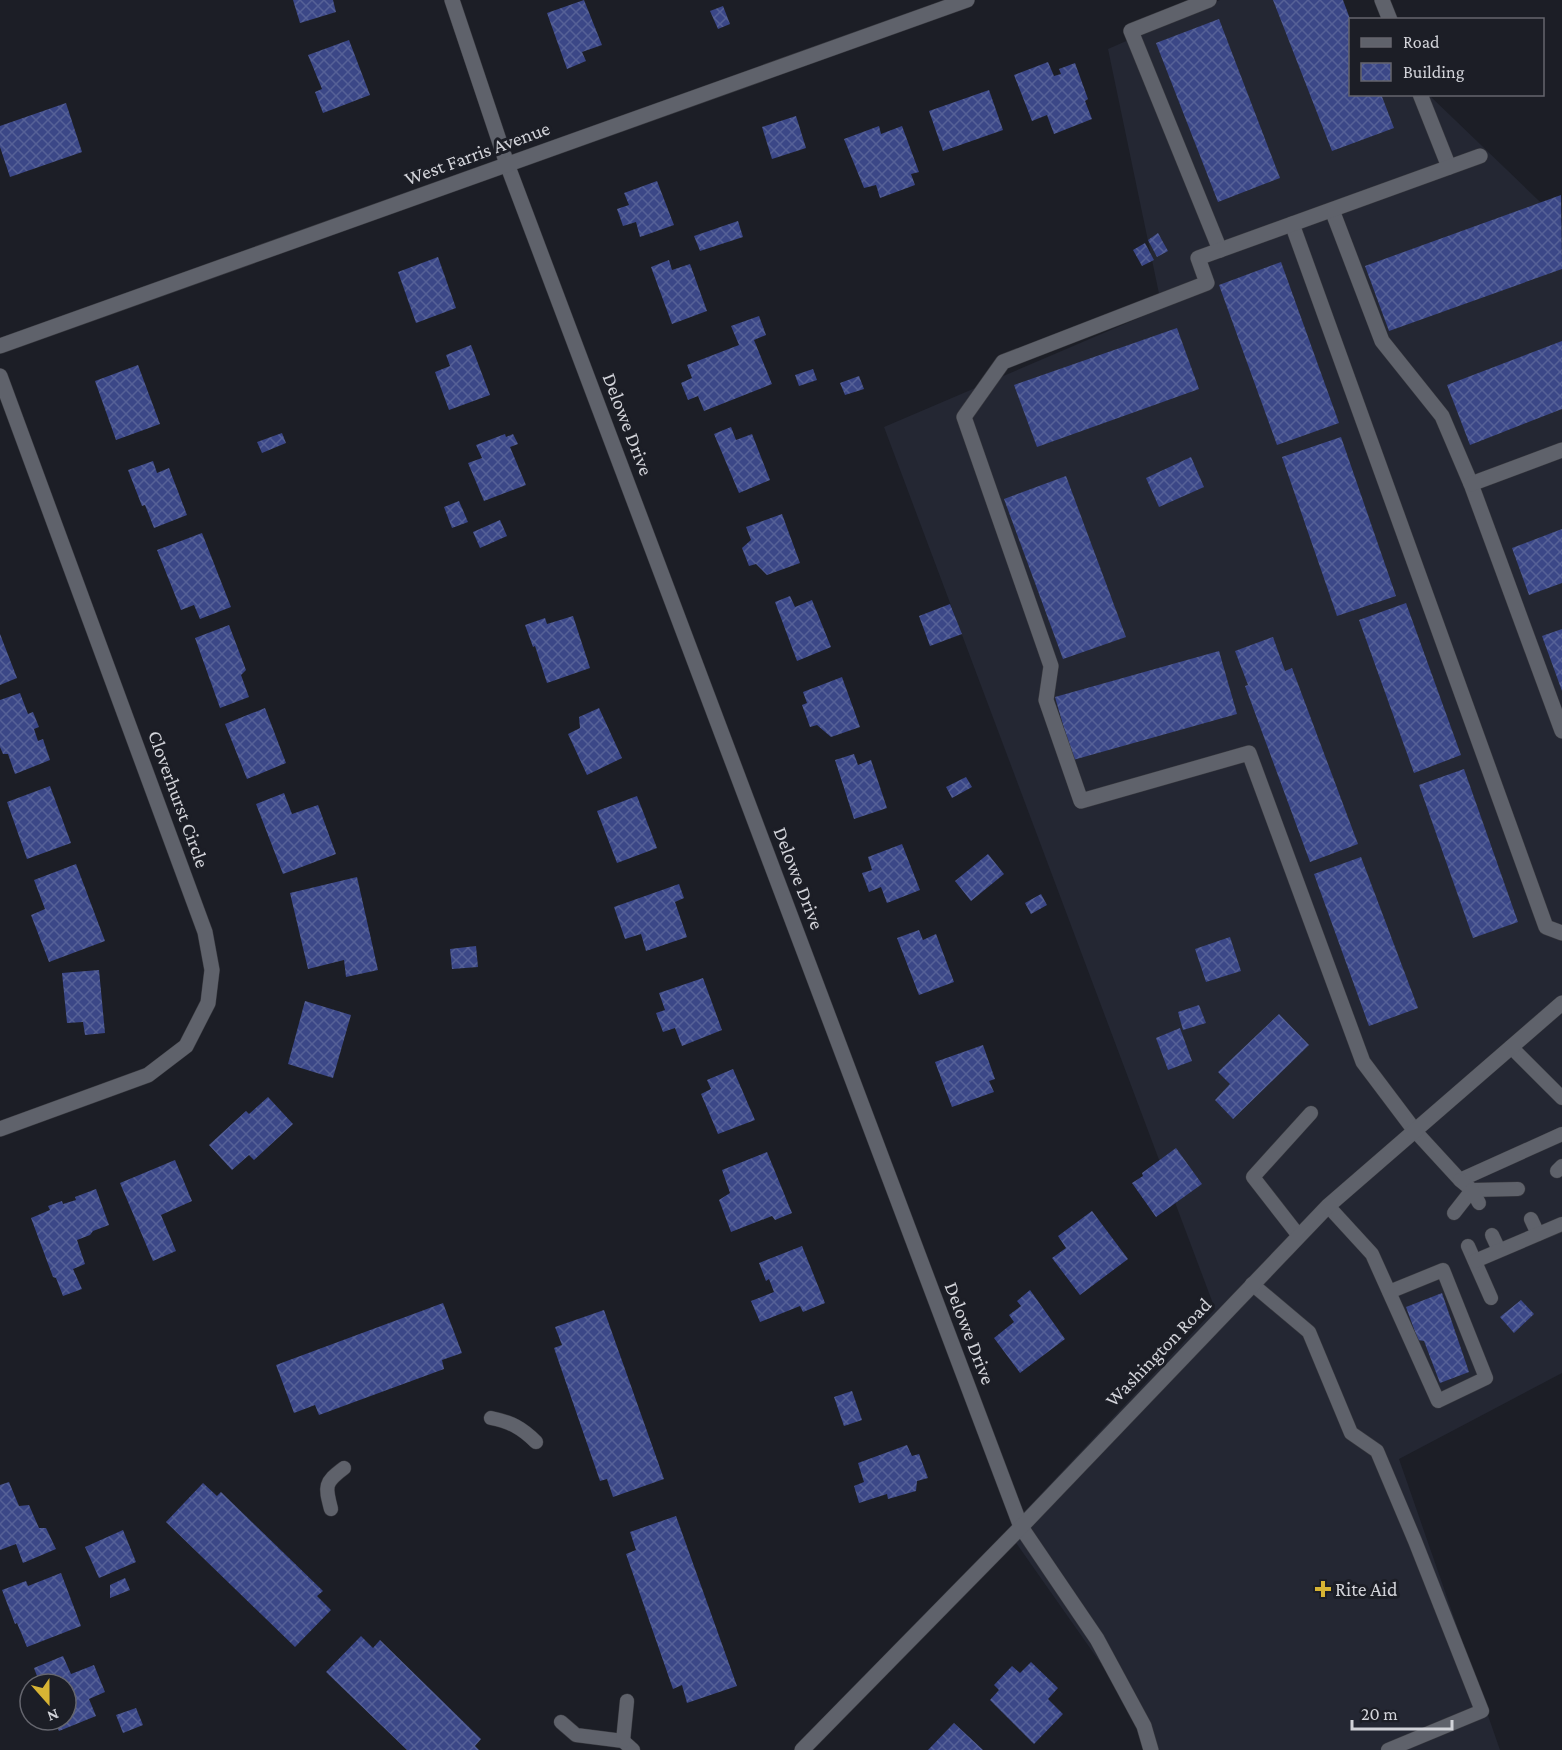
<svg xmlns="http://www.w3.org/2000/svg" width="1562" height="1750" font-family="'Crimson Pro',serif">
<defs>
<pattern id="building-cross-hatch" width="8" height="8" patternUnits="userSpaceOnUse" patternTransform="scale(1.5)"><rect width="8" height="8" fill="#3b4787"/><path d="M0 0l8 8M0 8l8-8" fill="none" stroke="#566197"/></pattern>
</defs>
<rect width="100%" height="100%" fill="#1c1e26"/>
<path fill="#242733" d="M 1220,0 L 1332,0 L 1352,19 L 1350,20 L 1350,94 L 1429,95 L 1562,223 L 1562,1373 L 1399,1459 L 1500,1750 L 1151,1750 L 1142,1722 L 1007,1530 L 1215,1309 L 884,427 L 1162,308 L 1108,49 Z"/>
<g fill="url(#building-cross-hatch)">
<path d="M 293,0 L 333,0 L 336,12 L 300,23 Z"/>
<path d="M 584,0 L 602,45 L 582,52 L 586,61 L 567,69 L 547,13 Z"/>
<path d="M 1273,0 L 1343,0 L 1350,19 L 1350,94 L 1381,94 L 1394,128 L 1332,151 Z"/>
<path d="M 723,6 L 730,24 L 718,29 L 710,11 Z"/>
<path d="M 1219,19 L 1280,178 L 1218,202 L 1156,43 Z"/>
<path d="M 349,40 L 370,95 L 323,113 L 315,92 L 322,89 L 308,55 Z"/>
<path d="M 1048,62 L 1054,76 L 1061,74 L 1059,69 L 1075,63 L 1088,99 L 1085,101 L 1092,119 L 1054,134 L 1047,115 L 1032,121 L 1014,75 Z"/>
<path d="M 989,90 L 1003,130 L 943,151 L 929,111 Z"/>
<path d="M 66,103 L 82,152 L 10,177 L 0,147 L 0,126 Z"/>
<path d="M 796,116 L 806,148 L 772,159 L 762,127 Z"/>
<path d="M 879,126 L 881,134 L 902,126 L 919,172 L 911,174 L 915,185 L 880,198 L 876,185 L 864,188 L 844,139 Z"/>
<path d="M 657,181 L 674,225 L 640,237 L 636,222 L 623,226 L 617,209 L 629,205 L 624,193 Z"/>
<path d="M 1561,195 L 1562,269 L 1389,331 L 1365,266 Z"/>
<path d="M 738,221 L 743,237 L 700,251 L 694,236 Z"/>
<path d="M 1158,233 L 1168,251 L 1157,257 L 1148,240 Z"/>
<path d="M 1145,243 L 1154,260 L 1142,266 L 1133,250 Z"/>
<path d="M 438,257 L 456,308 L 416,323 L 398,272 Z"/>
<path d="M 669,260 L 672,270 L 690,264 L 707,311 L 672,324 L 651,267 Z"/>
<path d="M 1281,262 L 1339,423 L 1277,445 L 1219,285 Z"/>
<path d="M 759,316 L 766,335 L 754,340 L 772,384 L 704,411 L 698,396 L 688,400 L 681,383 L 692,378 L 687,365 L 739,345 L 731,326 Z"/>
<path d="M 1177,328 L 1199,389 L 1037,447 L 1014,385 Z"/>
<path d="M 1562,341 L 1562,409 L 1470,445 L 1447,385 Z"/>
<path d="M 471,345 L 490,395 L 449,410 L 435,372 L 450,366 L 446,355 Z"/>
<path d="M 138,365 L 160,424 L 116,440 L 95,381 Z"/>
<path d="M 813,369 L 817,380 L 799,386 L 795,375 Z"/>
<path d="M 859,376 L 864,389 L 845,395 L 840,383 Z"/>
<path d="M 731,427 L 736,440 L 752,434 L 770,480 L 739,493 L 714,434 Z"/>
<path d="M 282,433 L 286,443 L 262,453 L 257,442 Z"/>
<path d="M 505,434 L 506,437 L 513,434 L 518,444 L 510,447 L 526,485 L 484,501 L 468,463 L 482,458 L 476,445 Z"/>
<path d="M 1341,437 L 1396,596 L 1337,616 L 1282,457 Z"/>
<path d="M 1191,457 L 1204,487 L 1159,507 L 1146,478 Z"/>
<path d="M 153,461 L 157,473 L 169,468 L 187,515 L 154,528 L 145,505 L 142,506 L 128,470 Z"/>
<path d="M 1066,476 L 1126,637 L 1063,659 L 1004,499 Z"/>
<path d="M 459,501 L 468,522 L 452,528 L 444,507 Z"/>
<path d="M 782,514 L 800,563 L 767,575 L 756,564 L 749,566 L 742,548 L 751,540 L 746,527 Z"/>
<path d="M 500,520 L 507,536 L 480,548 L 473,532 Z"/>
<path d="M 1562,529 L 1562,583 L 1529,595 L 1512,548 Z"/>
<path d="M 202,533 L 231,607 L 200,619 L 194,605 L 181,610 L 157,550 Z"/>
<path d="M 790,596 L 795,607 L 812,600 L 831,647 L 797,661 L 775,602 Z"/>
<path d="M 1406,603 L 1461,755 L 1414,773 L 1359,620 Z"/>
<path d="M 950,604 L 962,634 L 930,646 L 919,616 Z"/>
<path d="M 573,616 L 590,668 L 547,683 L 535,646 L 533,647 L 525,625 L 545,618 L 547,624 Z"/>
<path d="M 229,625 L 246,670 L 241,675 L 249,697 L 220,708 L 195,638 Z"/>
<path d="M 1562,629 L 1562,691 L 1542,636 Z"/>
<path d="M 0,634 L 17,678 L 0,685 Z"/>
<path d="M 1273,637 L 1285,671 L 1292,668 L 1358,844 L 1310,862 L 1245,686 L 1248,685 L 1235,651 Z"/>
<path d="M 1219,651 L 1237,714 L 1073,760 L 1055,697 Z"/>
<path d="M 842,677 L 860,727 L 831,737 L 817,725 L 810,727 L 802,705 L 807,703 L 803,692 Z"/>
<path d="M 20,693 L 28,714 L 33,712 L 39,727 L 34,729 L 38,741 L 43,739 L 50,760 L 15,774 L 8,754 L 3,754 L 0,747 L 0,700 Z"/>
<path d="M 265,708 L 286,763 L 247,779 L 225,724 Z"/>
<path d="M 599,708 L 622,758 L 587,775 L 568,734 L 580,728 L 579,717 Z"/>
<path d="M 854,754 L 858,765 L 871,760 L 887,808 L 854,819 L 835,760 Z"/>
<path d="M 1464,769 L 1518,922 L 1473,938 L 1419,785 Z"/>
<path d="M 966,777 L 972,787 L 952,798 L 946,787 Z"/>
<path d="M 50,786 L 71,843 L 27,859 L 7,802 Z"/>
<path d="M 284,793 L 292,814 L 318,805 L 336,854 L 283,874 L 256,804 Z"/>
<path d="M 637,796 L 657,848 L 617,863 L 597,811 Z"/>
<path d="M 902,844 L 920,890 L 887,903 L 881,887 L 869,892 L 862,873 L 872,870 L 868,857 Z"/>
<path d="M 988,854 L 1004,874 L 971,901 L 955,881 Z"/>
<path d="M 1361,857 L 1418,1008 L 1369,1026 L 1314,874 Z"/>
<path d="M 76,864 L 105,941 L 49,962 L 31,915 L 45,909 L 34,880 Z"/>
<path d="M 357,877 L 378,970 L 346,977 L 344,960 L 308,969 L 290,893 Z"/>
<path d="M 679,884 L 684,898 L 675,902 L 687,937 L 646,951 L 641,934 L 625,939 L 614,907 Z"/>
<path d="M 1041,894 L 1047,905 L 1031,914 L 1025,903 Z"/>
<path d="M 919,930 L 923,940 L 936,934 L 954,982 L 919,995 L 897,938 Z"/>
<path d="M 1230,937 L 1241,971 L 1206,982 L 1195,949 Z"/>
<path d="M 476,946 L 478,967 L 452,969 L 450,949 Z"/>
<path d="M 99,970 L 105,1033 L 85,1035 L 83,1022 L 67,1023 L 62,973 Z"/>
<path d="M 703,978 L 722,1030 L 682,1046 L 675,1028 L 663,1032 L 656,1013 L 665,1010 L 659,993 Z"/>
<path d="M 305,1001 L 351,1015 L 333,1078 L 288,1064 Z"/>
<path d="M 1199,1005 L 1206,1023 L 1183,1030 L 1178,1012 Z"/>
<path d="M 1279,1014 L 1309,1045 L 1233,1119 L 1215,1100 L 1230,1084 L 1218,1072 Z"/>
<path d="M 1180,1028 L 1192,1061 L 1168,1070 L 1156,1038 Z"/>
<path d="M 983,1045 L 995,1079 L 989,1081 L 994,1092 L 952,1107 L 935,1062 Z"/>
<path d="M 733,1069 L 755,1120 L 718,1134 L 701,1094 L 711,1089 L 707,1080 Z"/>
<path d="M 268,1097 L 293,1124 L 254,1160 L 249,1155 L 232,1170 L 209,1145 L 246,1111 L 249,1114 Z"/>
<path d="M 1176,1148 L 1202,1184 L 1156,1217 L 1132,1183 L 1143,1176 L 1142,1173 Z"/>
<path d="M 767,1152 L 792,1213 L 775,1220 L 772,1216 L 731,1232 L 719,1200 L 730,1193 L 722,1170 Z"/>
<path d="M 175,1160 L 192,1201 L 161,1215 L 176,1251 L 153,1261 L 120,1183 Z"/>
<path d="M 96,1189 L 109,1225 L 93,1231 L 90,1235 L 77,1240 L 85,1264 L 73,1269 L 82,1289 L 63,1296 L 56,1278 L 53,1277 L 31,1218 L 50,1210 L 48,1206 L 62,1201 L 63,1204 L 76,1200 L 75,1197 Z"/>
<path d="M 1092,1211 L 1128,1259 L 1080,1295 L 1052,1258 L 1066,1248 L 1058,1236 Z"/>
<path d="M 802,1246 L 825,1303 L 803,1312 L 800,1306 L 760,1322 L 751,1301 L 774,1292 L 769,1279 L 766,1281 L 759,1263 Z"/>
<path d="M 1030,1290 L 1065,1339 L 1020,1373 L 994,1338 L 1014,1322 L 1009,1315 L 1021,1306 L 1017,1301 Z"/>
<path d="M 1442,1293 L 1469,1372 L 1440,1383 L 1424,1341 L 1418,1340 L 1406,1307 Z"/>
<path d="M 1521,1300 L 1534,1314 L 1514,1333 L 1500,1317 Z"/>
<path d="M 443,1303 L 462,1353 L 442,1360 L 444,1369 L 319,1415 L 315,1405 L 294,1413 L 276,1365 Z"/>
<path d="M 604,1310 L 664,1479 L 613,1497 L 607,1479 L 600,1481 L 554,1348 L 562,1345 L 555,1327 Z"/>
<path d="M 852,1391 L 862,1420 L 844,1426 L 834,1397 Z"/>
<path d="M 907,1445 L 912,1456 L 919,1454 L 928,1478 L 917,1481 L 916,1491 L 888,1499 L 887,1494 L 859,1503 L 854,1486 L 864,1482 L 858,1463 Z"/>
<path d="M 9,1482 L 19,1506 L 29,1505 L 39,1528 L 46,1528 L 56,1549 L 23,1563 L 16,1544 L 0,1550 L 0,1485 Z"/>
<path d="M 203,1483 L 217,1496 L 221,1492 L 323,1591 L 317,1596 L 331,1610 L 295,1647 L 166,1522 Z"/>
<path d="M 676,1516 L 737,1686 L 687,1703 L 682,1685 L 673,1689 L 626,1554 L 636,1550 L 630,1532 Z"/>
<path d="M 123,1530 L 136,1562 L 99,1578 L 85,1547 Z"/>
<path d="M 61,1573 L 81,1626 L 27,1647 L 17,1623 L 15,1624 L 2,1590 L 26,1581 L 28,1586 Z"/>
<path d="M 125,1578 L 130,1590 L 110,1598 L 110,1585 Z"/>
<path d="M 361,1636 L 373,1648 L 380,1640 L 481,1739 L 475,1746 L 479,1750 L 407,1750 L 326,1672 Z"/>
<path d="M 63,1656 L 71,1674 L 94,1665 L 105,1692 L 89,1699 L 96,1716 L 59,1731 L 54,1720 L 66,1720 L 66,1684 L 40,1684 L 34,1668 Z"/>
<path d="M 1031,1662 L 1058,1688 L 1048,1699 L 1063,1714 L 1034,1744 L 990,1700 L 999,1690 L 994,1685 L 1012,1666 L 1020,1673 Z"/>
<path d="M 136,1708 L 143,1725 L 123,1733 L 116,1715 Z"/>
<path d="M 954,1723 L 983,1750 L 928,1750 Z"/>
</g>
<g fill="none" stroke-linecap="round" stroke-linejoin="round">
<defs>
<g id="service">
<path d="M 1511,1047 L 1562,1098"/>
<path d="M 1415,1131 L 1460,1180 L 1562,1134"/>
<path d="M 1557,1171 L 1562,1166"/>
<path d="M 1460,1180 L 1472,1190 L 1518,1189"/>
<path d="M 1328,1206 L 1372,1254 L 1438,1401 L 1486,1378 L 1443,1270 L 1389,1292"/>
<path d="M 1454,1213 L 1472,1190 L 1479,1203"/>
<path d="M 1531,1219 L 1538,1234"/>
<path d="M 1492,1235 L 1499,1250"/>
<path d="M 1299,1236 L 1253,1177 L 1311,1113"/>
<path d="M 1468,1246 L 1491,1298"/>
<path d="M 1475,1261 L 1562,1224"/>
<path d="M 1252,1284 L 1309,1332 L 1351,1433 L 1377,1451 L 1415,1541 L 1482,1711 L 1388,1750"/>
<path d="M 491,1418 C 511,1422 522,1428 536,1442"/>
<path d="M 331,1509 C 325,1486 324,1483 344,1468"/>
<path d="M 561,1722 L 576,1735 L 623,1741 L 633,1750"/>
<path d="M 623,1741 L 627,1701"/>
</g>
<g id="minor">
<path d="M 452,0 L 507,164 L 1021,1527"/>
<path d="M 1209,0 L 1131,31 L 1220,250"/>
<path d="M 1382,0 L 1390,20"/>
<path d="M 1420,94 L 1449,167"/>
<path d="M 1332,210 L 1382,341 L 1442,416 L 1471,484 L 1562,731"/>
<path d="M 1292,224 L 1546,927 L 1562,933"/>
<path d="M 0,346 L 967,0"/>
<path d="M 0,376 L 205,932 L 212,970 L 208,1003 L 186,1046 L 148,1075 L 0,1129"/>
<path d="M 1471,484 L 1562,450"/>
<path d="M 1415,1131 L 1363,1062 L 1249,753 L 1081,801 L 1046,700 L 1051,666 L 964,417 L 1003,362 L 1207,283 L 1198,258 L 1480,156"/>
</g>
<g id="tertiary">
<path d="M 1021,1527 L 1097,1639 L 1144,1726 L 1151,1750"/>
<path d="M 802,1750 L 1021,1527 L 1328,1206 L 1562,1003"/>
</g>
</defs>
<use href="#service" stroke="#38393f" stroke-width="15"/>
<use href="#minor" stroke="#38393f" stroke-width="16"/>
<use href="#tertiary" stroke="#38393f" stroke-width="16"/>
<use href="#service" stroke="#5f626b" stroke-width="14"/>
<use href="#minor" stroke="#5f626b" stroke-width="15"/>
<use href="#tertiary" stroke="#5f626b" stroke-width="15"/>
</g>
<path fill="#d7b434" stroke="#1c1e26" stroke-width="2" d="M1320 1580h6v6h6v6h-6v6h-6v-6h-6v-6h6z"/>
<g text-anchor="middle" stroke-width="6" stroke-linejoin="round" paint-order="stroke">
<g font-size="20" fill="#d2d3d9" stroke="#1c1e26">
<text transform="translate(477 153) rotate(-20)" y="7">West Farris Avenue</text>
<text transform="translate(628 424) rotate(69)" y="7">Delowe Drive</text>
<text transform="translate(179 799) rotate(70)" y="7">Cloverhurst Circle</text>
<text transform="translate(799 878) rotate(69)" y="7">Delowe Drive</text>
<text transform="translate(970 1333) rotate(69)" y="7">Delowe Drive</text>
<text transform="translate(1158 1352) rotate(-46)" y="7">Washington Road</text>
</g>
<g font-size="20" fill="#d2d3d9" stroke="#1c1e26" text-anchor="start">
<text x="1335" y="1596">Rite Aid</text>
</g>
</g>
<rect x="1349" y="18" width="195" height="78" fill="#1c1e26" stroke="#65666e" stroke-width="1.5"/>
<rect x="1361" y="38" width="30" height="9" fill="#5f626b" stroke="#65666e" stroke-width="1.5"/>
<text x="1403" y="48" font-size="18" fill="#d2d3d9">Road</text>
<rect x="1361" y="63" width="30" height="18" fill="url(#building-cross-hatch)" stroke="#65666e" stroke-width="1.5"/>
<text x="1403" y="78" font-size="18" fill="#d2d3d9">Building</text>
<g transform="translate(48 1702) rotate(159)"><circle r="28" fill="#1c1e26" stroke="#65666e" stroke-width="1.5"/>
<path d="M0-4.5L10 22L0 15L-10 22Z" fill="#d7b434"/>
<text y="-9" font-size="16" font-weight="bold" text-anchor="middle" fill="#d2d3d9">N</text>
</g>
<path d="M1352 1720v9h100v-9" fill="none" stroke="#d2d3d9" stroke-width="3"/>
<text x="1361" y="1720" font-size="18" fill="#d2d3d9" stroke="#1c1e26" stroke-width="4.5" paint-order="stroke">20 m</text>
</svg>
